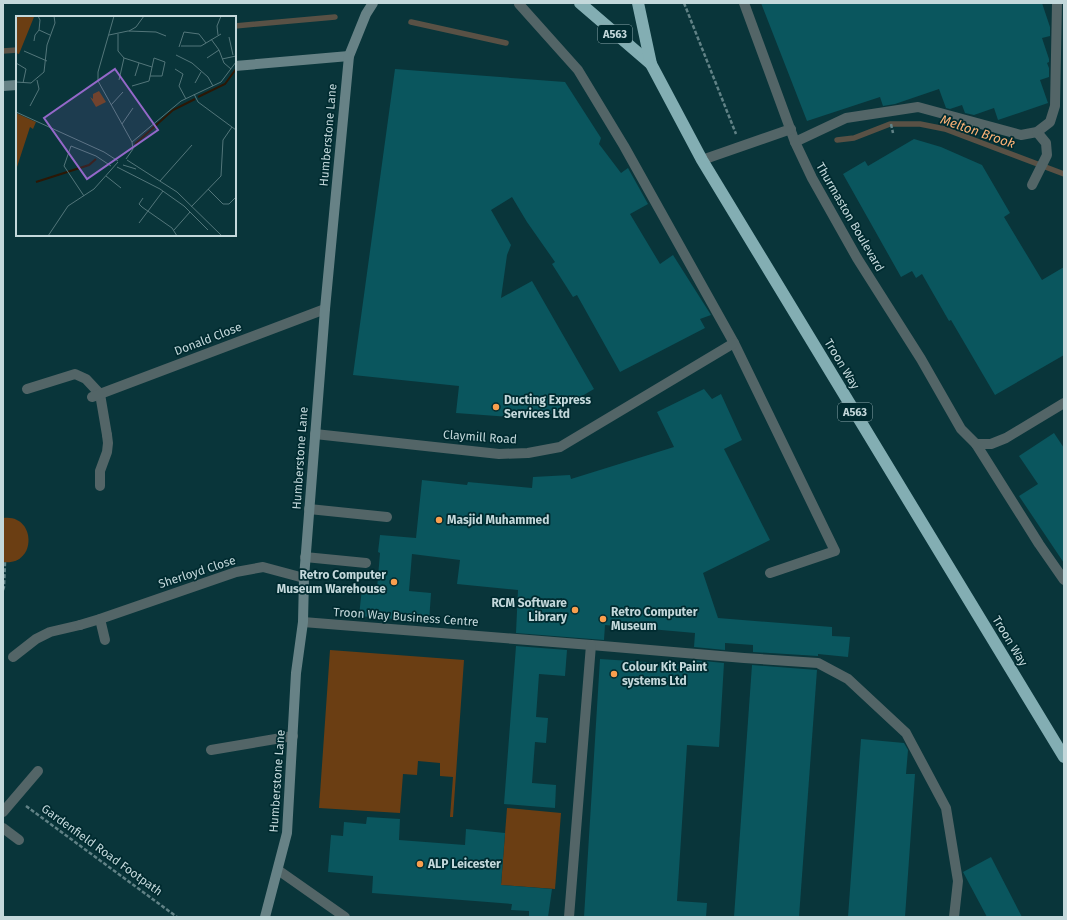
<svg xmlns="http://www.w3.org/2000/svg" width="1067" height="920" font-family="'Fira Sans',sans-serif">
<rect width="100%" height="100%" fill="#09353a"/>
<g fill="#6b3e13">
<path d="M 3,518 C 36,513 38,566 3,562 Z"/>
<path d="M 330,650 L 464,660 L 453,817 L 450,817 L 453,777 L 440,776 L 440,763 L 418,761 L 417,775 L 403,774 L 400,813 L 319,808 Z"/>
<path d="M 507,808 L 561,813 L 555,889 L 501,885 Z"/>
</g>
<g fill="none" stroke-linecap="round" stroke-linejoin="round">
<g stroke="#595145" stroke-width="5.5">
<path d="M 411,22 L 506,43"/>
<path d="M 235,26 L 335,17"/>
<path d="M 3,51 L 17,50"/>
<path d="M 837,140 L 854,138 L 890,124 L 920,124 L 945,129 L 1064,174"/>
</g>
</g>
<g fill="#0a565e">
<path d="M 761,3 L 1042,3 L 1050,27 L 1050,36 L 1042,38 L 1049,59 L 1049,62 L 1047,63 L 1049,68 L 1049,77 L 1040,80 L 1048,103 L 998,120 L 994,108 L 974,115 L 965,113 L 962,105 L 950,109 L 946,108 L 939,89 L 895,104 L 883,106 L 880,97 L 807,121 Z"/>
<path d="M 395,69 L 565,82 L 601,138 L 599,144 L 621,173 L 628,168 L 648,204 L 630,214 L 660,264 L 673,255 L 711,315 L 700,319 L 705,328 L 620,372 L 577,295 L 573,297 L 552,264 L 555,262 L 527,222 L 512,197 L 491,210 L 511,245 L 507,255 L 501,298 L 532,281 L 594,389 L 546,417 L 536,416 L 535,419 L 456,413 L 459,386 L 353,375 Z"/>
<path d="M 914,139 L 941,147 L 982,165 L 1010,213 L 1004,217 L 1042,280 L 1064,267 L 1064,355 L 995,395 L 951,320 L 949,321 L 922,274 L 916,278 L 912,271 L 901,277 L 843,174 L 865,161 L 868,166 Z"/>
<path d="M 704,389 L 712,399 L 721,394 L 742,440 L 724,449 L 770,540 L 703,573 L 718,618 L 832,627 L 832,636 L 850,637 L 848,657 L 818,654 L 818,656 L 753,652 L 753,645 L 725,643 L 725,650 L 694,647 L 695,633 L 605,625 L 604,640 L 516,633 L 518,590 L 457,584 L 460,560 L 412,554 L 409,591 L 431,593 L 429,622 L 359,616 L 362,588 L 377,589 L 380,553 L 378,552 L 380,535 L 416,538 L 422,480 L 467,485 L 468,482 L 532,488 L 533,477 L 570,475 L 571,479 L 674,447 L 657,412 Z"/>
<path d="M 1054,433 L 1064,448 L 1064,563 L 1019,496 L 1038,484 L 1019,456 Z"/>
<path d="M 516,646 L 567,650 L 565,676 L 539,674 L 536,717 L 548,718 L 546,743 L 535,742 L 532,783 L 556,785 L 555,808 L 504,804 Z"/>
<path d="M 600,659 L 692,665 L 693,660 L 724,663 L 719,747 L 687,745 L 677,901 L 707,903 L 706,917 L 584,917 Z"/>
<path d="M 752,665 L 817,670 L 799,917 L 734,917 Z"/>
<path d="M 861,739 L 904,743 L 908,750 L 906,774 L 915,774 L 905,917 L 848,917 Z"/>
<path d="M 367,817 L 400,819 L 399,840 L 465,845 L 466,829 L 505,833 L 501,885 L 552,889 L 548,917 L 529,917 L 529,911 L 511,910 L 512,904 L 372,893 L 373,876 L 328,872 L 331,835 L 343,836 L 344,822 L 366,824 Z"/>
<path d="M 991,857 L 1022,917 L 987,917 L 963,872 Z"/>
</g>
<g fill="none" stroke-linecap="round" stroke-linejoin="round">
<g stroke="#618286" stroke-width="2.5" stroke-dasharray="4 2" stroke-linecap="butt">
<path d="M 684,3 L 736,134"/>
<path d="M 891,124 L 893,133"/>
<path d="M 3,590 L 4,587 L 5,562"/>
<path d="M 26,806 L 177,917"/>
</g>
<g stroke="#536567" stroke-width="10">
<path d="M 519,4 L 578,70 L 624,146 L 734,343 L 835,551 L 770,573"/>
<path d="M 795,142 L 846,118 L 918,107 L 1021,135 L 1037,132 L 1050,122 L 1055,106 L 1057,3"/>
<path d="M 1032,185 L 1047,155 L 1046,143 L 1037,132"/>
<path d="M 27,389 L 75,374 L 86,379 L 100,394"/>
<path d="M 315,434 L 499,454 L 528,453 L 560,447 L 734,343"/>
<path d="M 976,444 L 1039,544 L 1064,580"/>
<path d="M 100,486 L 100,471 L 107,452 L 108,443 L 107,435"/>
<path d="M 309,509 L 387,517"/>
<path d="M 305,557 L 366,563"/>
<path d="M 303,622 L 591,645 L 744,658 L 818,663 L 848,679 L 906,733 L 946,808 L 958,881 L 954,917"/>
<path d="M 13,657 L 36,639 L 50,632 L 80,625"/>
<path d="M 211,750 L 293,736"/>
<path d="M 278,870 L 345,917"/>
<path d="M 569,917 L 591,645"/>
</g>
<g stroke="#536567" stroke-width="10">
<path d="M 744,3 L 795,142 L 812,178 L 857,258 L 921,359 L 961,429 L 976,444 L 991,444 L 1006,438 L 1064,403"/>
<path d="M 702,160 L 791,129"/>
<path d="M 100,394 L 107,435"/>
<path d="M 92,397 L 325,309"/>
<path d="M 100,619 L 105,640"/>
<path d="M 80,625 L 100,619 L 236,572 L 263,567 L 304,578"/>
<path d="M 3,812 L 38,771"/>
<path d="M 3,828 L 19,840"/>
</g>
<g stroke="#678286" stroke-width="10">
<path d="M 235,66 L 349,56"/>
<path d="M 3,86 L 17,85"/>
<path d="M 265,917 L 287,833 L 296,673 L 303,622 L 304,578 L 325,309 L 349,56 L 366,14 L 373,3"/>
</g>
<g stroke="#83aeb3" stroke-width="12">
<path d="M 580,3 L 651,64"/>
<path d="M 638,3 L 651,64 L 702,160 L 1064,757"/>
</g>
</g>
<g fill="#fa9f4e" stroke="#002b30" stroke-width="1.5">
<circle cx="496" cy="407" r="4"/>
<circle cx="439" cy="520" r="4"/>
<circle cx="394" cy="582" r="4"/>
<circle cx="575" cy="610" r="4"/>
<circle cx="603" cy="619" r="4"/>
<circle cx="614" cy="674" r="4"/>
<circle cx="420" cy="864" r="4"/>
</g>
<g text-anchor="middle" stroke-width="3.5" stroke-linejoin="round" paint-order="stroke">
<g fill="#002b30" stroke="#88a4a8" stroke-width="1">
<rect x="598" y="25" width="34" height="18" rx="3"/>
<rect x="838" y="403" width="34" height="18" rx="3"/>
</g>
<g font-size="11" font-weight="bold" fill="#c3d8db">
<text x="615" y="38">A563</text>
<text x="855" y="416">A563</text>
</g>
<g font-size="12" fill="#c3d8db" stroke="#002b30">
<text transform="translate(328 135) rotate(-85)" y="4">Humberstone Lane</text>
<text transform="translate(850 217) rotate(60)" y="4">Thurmaston Boulevard</text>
<text transform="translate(208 339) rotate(-21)" y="4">Donald Close</text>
<text transform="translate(842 364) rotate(59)" y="4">Troon Way</text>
<text transform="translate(480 437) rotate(4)" y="4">Claymill Road</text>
<text transform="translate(300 458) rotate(-86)" y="4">Humberstone Lane</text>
<text transform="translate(197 572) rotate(-18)" y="4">Sherloyd Close</text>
<text transform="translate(406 617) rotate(4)" y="4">Troon Way Business Centre</text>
<text transform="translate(1010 641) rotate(59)" y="4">Troon Way</text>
<text transform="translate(277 781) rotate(-86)" y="4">Humberstone Lane</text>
<text transform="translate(102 850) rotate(36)" y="4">Gardenfield Road Footpath</text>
</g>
<g font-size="12" font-weight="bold" fill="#c3d8db" stroke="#002b30" text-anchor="start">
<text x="504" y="404">Ducting Express<tspan x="504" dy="14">Services Ltd</tspan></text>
<text x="447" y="524">Masjid Muhammed</text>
<text x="386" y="579" text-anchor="end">Retro Computer<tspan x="386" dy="14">Museum Warehouse</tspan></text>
<text x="567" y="607" text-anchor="end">RCM Software<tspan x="567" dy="14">Library</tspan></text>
<text x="611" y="616">Retro Computer<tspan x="611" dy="14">Museum</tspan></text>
<text x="622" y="671">Colour Kit Paint<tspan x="622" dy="14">systems Ltd</tspan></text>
<text x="428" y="868">ALP Leicester</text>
</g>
<g font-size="13" font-style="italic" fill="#fbb276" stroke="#002b30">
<text transform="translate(978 131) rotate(19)" y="5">Melton Brook</text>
</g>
</g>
<g transform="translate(16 16)">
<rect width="220" height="220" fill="#09353a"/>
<path d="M 0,0 L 18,1 L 3,38 L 0,37 ZM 83,75 L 90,86 L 80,91 L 74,81 L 77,83 L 77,78 ZM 0,97 L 20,106 L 17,113 L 14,111 L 0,154 Z" fill="#6b3e13"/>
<path fill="none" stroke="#2c1705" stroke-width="2" d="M 182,81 L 209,68 L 220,53M 119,128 L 157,94 L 179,83M 20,166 L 73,149 L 80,143"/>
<path fill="none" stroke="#53767a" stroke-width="1" d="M 98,0 L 82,56 L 82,65 L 116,126 L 117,133 L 110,143M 23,14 L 34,19M 113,15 L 120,11 L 128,0M 102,18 L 102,35 L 108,42 L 136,51M 93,19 L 112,15 L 140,16 L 150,20M 202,19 L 201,10 L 205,0M 213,21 L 217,39M 195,23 L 203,34 L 208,47 L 215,53M 18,25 L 19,19 L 23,14 L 24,4 L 22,0M 165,30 L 185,30 L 205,18M 163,31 L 168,16 L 183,18 L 190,27M 8,35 L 31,45M 160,39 L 176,47 L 192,61 L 197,70M 191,42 L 203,34M 206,43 L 220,40M 0,47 L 10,53 L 7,67M 159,53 L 167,58 L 163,70 L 170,83M 119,60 L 123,47M 103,64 L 108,42M 0,66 L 15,67 L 28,56 L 31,29 L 39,7 L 38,0M 179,67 L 185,56M 116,70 L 133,65 L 138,42 L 149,46 L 146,60 L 134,60M 178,78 L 182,86 L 220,114M 95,89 L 107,76M 14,90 L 23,73 L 21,64M 0,96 L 88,136 L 102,145M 106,108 L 117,92M 116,126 L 165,85 L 205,66 L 220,46M 111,144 L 161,176 L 206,220M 107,149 L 120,153M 101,151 L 144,173 L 168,190 L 192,214M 90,160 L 105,172M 144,165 L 176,129M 192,173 L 207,188 L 213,188 L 220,181M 68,180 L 48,150 L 55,130 L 80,140 L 95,150M 127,182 L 123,188 L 126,191 L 156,212 L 161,220M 175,191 L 205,160 L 207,124 L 216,111M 123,207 L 147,175M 158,214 L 174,196M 32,220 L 52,190 L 78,173 L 102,146"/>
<path fill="#9468c9" fill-opacity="0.15" stroke="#9468c9" stroke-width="2" d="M 99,53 L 142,114 L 71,163 L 28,102 Z"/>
<rect width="220" height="220" fill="none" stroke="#c3d8db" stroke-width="2"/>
</g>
<rect width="1067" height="920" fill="none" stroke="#c3d8db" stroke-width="8"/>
</svg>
